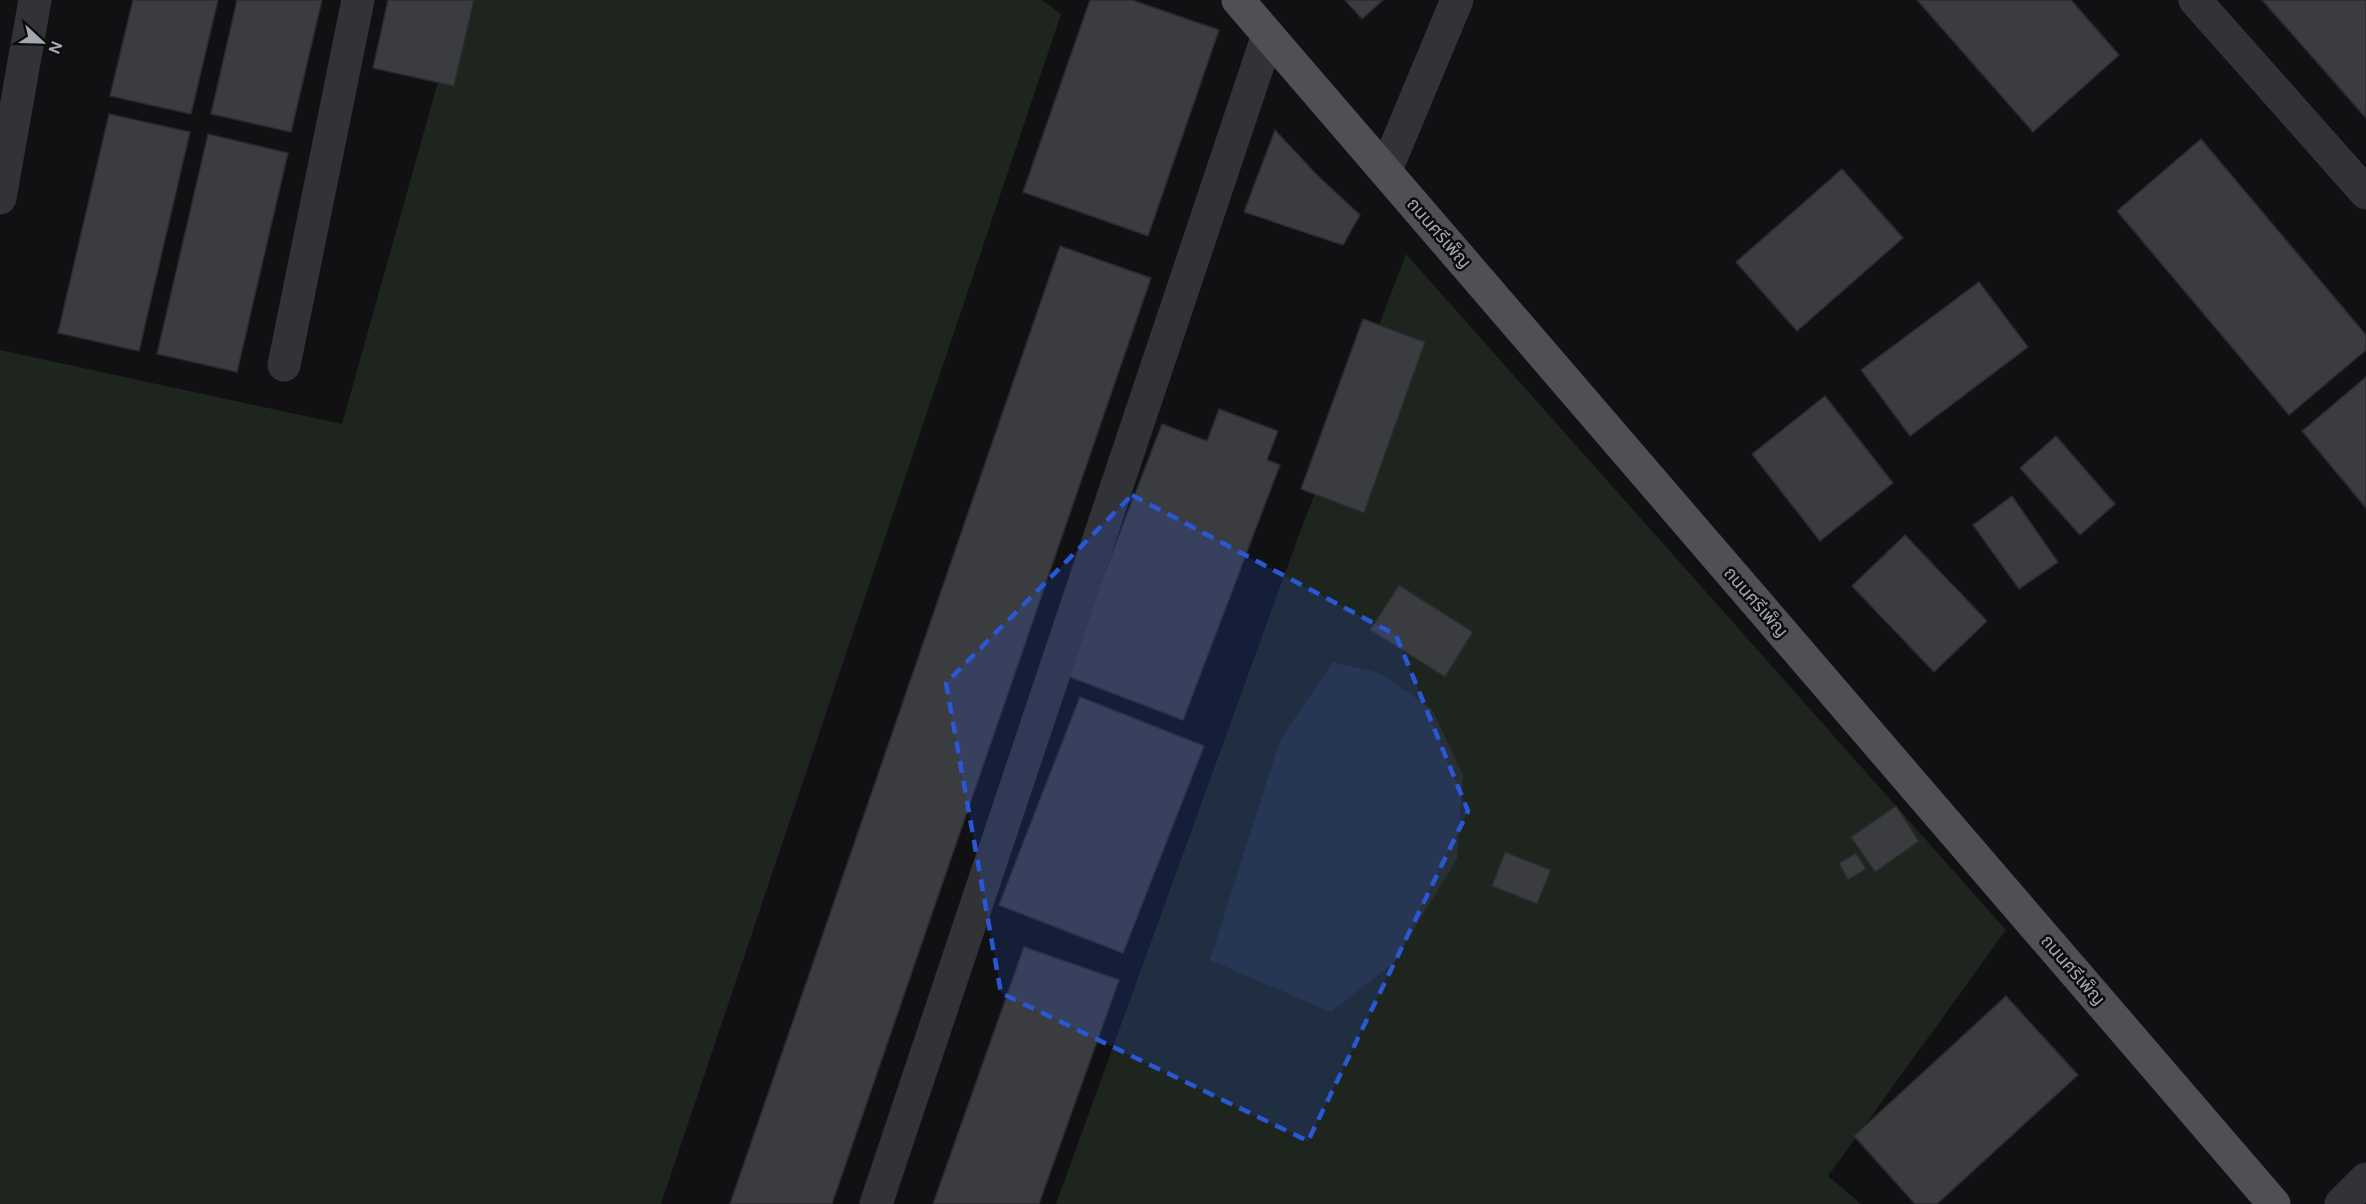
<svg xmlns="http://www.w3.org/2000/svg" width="2366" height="1204" font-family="'DM Sans','Noto Sans Thai',sans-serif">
<rect width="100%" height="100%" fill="#111113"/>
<g fill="#1e251e">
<path d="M 461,0 L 1042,0 L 1061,14 L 661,1204 L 0,1204 L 0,350 L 342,424 Z"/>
<path d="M 1406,254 L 2006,930 L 1828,1176 L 1861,1204 L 1056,1204 L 1296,543 Z"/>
</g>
<path fill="#282f36" d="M 1333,662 L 1379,673 L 1432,709 L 1463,775 L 1457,859 L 1394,962 L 1331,1012 L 1210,960 L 1280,740 Z"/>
<g fill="#3b3c40" stroke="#2b2b2f" stroke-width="1.5">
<path d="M 133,0 L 218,0 L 191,114 L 110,96 Z"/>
<path d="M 237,0 L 322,0 L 291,132 L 211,114 Z"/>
<path d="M 388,0 L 474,0 L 454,86 L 373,68 Z"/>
<path d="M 1090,0 L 1132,0 L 1219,30 L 1148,236 L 1023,192 Z"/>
<path d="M 1345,0 L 1383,0 L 1362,19 Z"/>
<path d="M 1917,0 L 2071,0 L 2119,55 L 2033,132 Z"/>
<path d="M 2262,0 L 2366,0 L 2366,118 Z"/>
<path d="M 109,114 L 190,132 L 139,351 L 58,333 Z"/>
<path d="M 1275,130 L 1318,176 L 1360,215 L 1343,245 L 1244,212 Z"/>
<path d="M 208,134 L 288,153 L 237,372 L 157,354 Z"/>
<path d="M 2201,139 L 2366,335 L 2366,350 L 2289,415 L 2117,211 Z"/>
<path d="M 1842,169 L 1903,238 L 1797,331 L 1736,262 Z"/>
<path d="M 1060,246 L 1151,278 L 832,1204 L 730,1204 Z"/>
<path d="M 1979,282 L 2028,347 L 1910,436 L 1861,370 Z"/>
<path d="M 1363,319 L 1425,342 L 1364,513 L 1301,489 Z"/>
<path d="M 2366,377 L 2366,508 L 2302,431 Z"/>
<path d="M 1825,396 L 1893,483 L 1820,541 L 1752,454 Z"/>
<path d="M 1219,409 L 1278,431 L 1267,460 L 1280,465 L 1183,720 L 1065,675 L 1162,424 L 1207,441 Z"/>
<path d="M 2056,436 L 2115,504 L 2080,535 L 2020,468 Z"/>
<path d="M 2012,496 L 2058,562 L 2019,589 L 1973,525 Z"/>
<path d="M 1905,535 L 1987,621 L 1934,672 L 1852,586 Z"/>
<path d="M 1399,585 L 1473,632 L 1445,677 L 1370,630 Z"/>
<path d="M 1080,697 L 1204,746 L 1123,953 L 999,905 Z"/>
<path d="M 1896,806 L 1919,841 L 1875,872 L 1851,837 Z"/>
<path d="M 1505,852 L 1551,870 L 1537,904 L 1492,886 Z"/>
<path d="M 1856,853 L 1866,869 L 1848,880 L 1839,863 Z"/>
<path d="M 1024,947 L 1119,980 L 1039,1204 L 933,1204 Z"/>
<path d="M 2006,996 L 2078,1075 L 1937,1204 L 1915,1204 L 1854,1136 Z"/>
</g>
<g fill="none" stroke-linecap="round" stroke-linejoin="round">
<g stroke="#323337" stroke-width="33">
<path d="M 2195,0 L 2366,193"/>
<path d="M 1386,170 L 1457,0"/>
<path d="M 0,198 L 35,0"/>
<path d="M 284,365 L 358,0"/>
<path d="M 876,1204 L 1268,35"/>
<path d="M 2341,1204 L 2366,1179"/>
</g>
<path stroke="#4e5056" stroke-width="33" d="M 1238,0 L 2274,1204"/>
</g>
<path fill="#2a57d4" fill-opacity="0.2" stroke="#2a57d4" stroke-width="4.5" stroke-dasharray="12 8" stroke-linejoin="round" d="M 1132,495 L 1396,635 L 1468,811 L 1308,1141 L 1001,993 L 946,683 Z"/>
<g text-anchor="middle" stroke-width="5" stroke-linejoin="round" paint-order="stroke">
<g font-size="18" fill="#a3a8b3" stroke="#0c0c0e">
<text transform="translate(1439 233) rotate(49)" y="6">ถนนศรีเพ็ญ</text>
<text transform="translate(1756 602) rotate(49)" y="6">ถนนศรีเพ็ญ</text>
<text transform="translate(2073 970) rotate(49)" y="6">ถนนศรีเพ็ญ</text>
</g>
</g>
<g transform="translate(42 42) rotate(112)" stroke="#0c0c0e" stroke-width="4.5" paint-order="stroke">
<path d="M0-4.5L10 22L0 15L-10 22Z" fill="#a3a8b3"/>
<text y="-9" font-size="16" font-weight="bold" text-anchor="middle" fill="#a3a8b3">N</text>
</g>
</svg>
